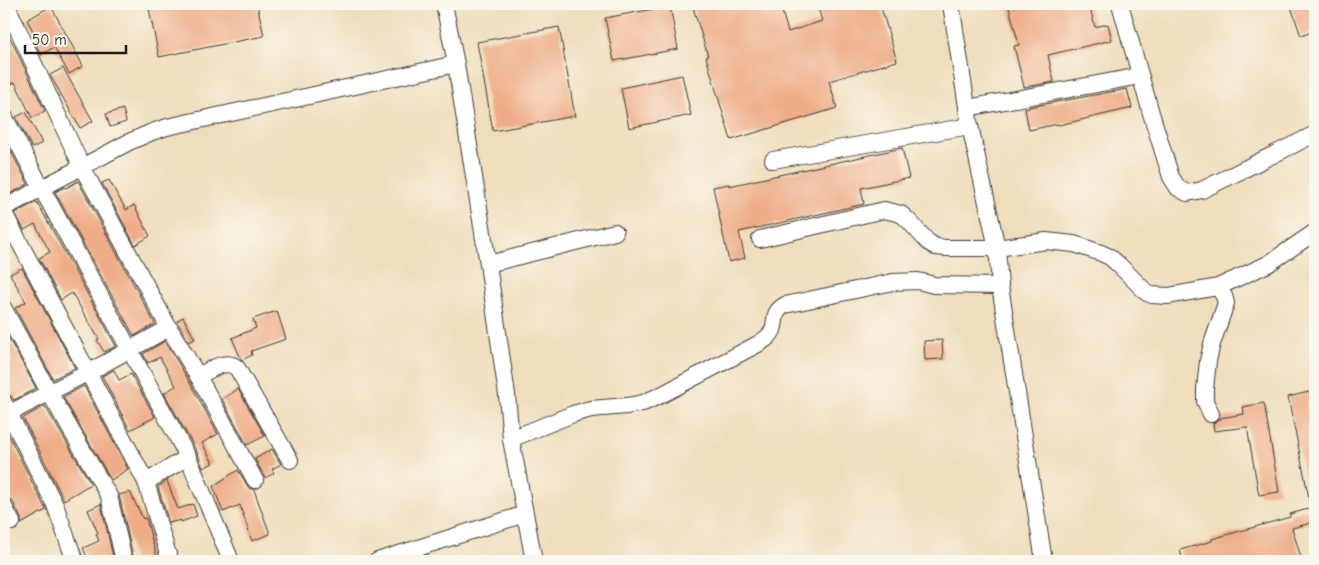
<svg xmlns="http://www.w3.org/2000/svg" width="1319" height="565" font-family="'Comic Neue',sans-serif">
<rect width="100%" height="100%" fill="#fbf7ec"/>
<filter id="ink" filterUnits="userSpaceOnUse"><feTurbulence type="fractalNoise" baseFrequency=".02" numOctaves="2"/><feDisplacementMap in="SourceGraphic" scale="10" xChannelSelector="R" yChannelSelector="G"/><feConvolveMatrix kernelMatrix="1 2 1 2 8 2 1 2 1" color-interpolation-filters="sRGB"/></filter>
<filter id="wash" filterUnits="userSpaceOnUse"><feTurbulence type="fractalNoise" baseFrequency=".0096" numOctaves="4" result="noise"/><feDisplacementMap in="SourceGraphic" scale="20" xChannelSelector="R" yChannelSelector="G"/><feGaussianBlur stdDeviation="1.12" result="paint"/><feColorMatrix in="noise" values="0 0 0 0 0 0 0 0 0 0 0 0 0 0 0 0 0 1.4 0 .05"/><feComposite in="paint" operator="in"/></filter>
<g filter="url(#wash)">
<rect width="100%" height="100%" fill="#efddbb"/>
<g id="blocks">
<g fill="#eead88">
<path d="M 148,4 L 257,4 L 264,36 L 159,57 Z"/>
<path d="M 692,4 L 780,4 L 788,32 L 822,21 L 817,4 L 880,4 L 897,61 L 829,81 L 837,108 L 731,140 L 706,57 L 708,56 Z"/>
<path d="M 1008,4 L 1089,4 L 1095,27 L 1108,24 L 1112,40 L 1048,55 L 1054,82 L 1024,87 L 1014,46 L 1019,45 Z"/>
<path d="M 1290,4 L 1311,4 L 1315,17 L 1315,31 L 1301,36 Z"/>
<path d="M 51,6 L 83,66 L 69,74 L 54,47 L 41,55 L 35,43 L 39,42 L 27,20 Z"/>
<path d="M 670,6 L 678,49 L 614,61 L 605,18 Z"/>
<path d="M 4,26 L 17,52 L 45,111 L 32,118 L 15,82 L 4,88 Z"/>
<path d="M 559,27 L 575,116 L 493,131 L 477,42 Z"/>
<path d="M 63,68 L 93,121 L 80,128 L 50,75 Z"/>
<path d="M 682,75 L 691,115 L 629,128 L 621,88 Z"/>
<path d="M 1127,89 L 1132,108 L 1059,125 L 1058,124 L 1029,130 L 1025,109 L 1029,108 L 1029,107 Z"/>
<path d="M 123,109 L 126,122 L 110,127 L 106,114 Z"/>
<path d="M 26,112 L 42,143 L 32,148 L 16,117 Z"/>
<path d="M 6,142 L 28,184 L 4,197 L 4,181 L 10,177 L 4,165 L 4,143 Z"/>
<path d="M 902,148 L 909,178 L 861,188 L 864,204 L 739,232 L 745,258 L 729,262 L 713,187 L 729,184 L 729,186 Z"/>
<path d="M 109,180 L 126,210 L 134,205 L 150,236 L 135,245 L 102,183 Z"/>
<path d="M 78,181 L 155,324 L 134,336 L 55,192 L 65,187 L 66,188 Z"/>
<path d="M 37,202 L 116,346 L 104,352 L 97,340 L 99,339 L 72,293 L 61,300 L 39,258 L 50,252 L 35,224 L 24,230 L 15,213 Z"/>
<path d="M 22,268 L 75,368 L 53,379 L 15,308 L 26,302 L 10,274 Z"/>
<path d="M 277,311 L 286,339 L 251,351 L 252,355 L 242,360 L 241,359 L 232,338 L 256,328 L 253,319 Z"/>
<path d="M 183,317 L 195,339 L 189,342 L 177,321 Z"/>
<path d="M 4,330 L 36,388 L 14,400 L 10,395 L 4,393 Z"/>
<path d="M 942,340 L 943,359 L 925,360 L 924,341 Z"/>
<path d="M 165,341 L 189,381 L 218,434 L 202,443 L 213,463 L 203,468 L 197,452 L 164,393 L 176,386 L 160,357 L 148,363 L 143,354 Z"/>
<path d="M 114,370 L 119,380 L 131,374 L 155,417 L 130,430 L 102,376 Z"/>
<path d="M 84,386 L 128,469 L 111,480 L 63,397 Z"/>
<path d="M 238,389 L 265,436 L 247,445 L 222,399 Z"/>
<path d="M 1313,391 L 1315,401 L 1315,502 L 1310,503 L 1288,397 Z"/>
<path d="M 1264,403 L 1279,492 L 1259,495 L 1247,427 L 1214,431 L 1213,423 L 1219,420 L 1220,418 L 1244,414 L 1243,407 Z"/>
<path d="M 45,406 L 91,484 L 64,500 L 23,418 Z"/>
<path d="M 4,426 L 46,510 L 21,524 L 21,518 L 13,502 L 9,498 L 4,497 Z"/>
<path d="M 272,449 L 281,464 L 272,469 L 274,473 L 265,478 L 255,459 Z"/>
<path d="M 238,470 L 247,485 L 249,488 L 254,490 L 270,534 L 252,541 L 240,505 L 223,512 L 213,486 Z"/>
<path d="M 167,481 L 178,509 L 193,504 L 197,516 L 181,522 L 181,520 L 169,523 L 158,487 Z"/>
<path d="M 130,492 L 143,519 L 146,518 L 158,561 L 134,561 L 119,495 Z"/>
<path d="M 101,504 L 114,561 L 89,561 L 83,548 L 99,541 L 96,534 L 98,533 L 88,510 Z"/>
<path d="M 1315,507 L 1315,522 L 1292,528 L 1302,561 L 1183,561 L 1180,550 L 1212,541 L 1212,539 L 1290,517 L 1290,514 Z"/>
</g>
</g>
</g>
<g filter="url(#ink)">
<use href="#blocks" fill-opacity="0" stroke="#3c3934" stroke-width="1"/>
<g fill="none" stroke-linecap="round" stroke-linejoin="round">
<defs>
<g id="minor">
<path d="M 6,4 L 82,167 L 169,328 L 198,376 L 255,480"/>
<path d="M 444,4 L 456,64 L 488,264 L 507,395 L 511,439 L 534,561"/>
<path d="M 951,4 L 970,126 L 997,248 L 1000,286 L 1044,561"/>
<path d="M 1120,4 L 1151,113 L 1171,177 L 1178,188 L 1187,193 L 1202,190 L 1315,134"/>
<path d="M 967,108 L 1140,76"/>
<path d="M 4,116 L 42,189 L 188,457 L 231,561"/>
<path d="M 773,160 L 970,126"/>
<path d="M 4,208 L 129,142 L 152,132 L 167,127 L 456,64"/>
<path d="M 4,213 L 146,482 L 170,561"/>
<path d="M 760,239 L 884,210 L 901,214 L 908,220 L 928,242 L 936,247 L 946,248 L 997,248 L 1046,241 L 1074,244 L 1101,253 L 1110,257 L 1119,265 L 1147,293 L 1152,295 L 1168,296 L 1218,287 L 1268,264 L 1315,232"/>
<path d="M 488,264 L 615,232"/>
<path d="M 4,309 L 49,392 L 109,496 L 124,561"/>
<path d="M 198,376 C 209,371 226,358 237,368 L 290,460"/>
<path d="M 4,403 L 55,505 L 75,561"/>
<path d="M 1211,414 L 1205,401 L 1205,389 L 1208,361 L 1212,344 L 1226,303 L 1224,296 L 1218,287"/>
<path d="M 4,416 L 89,372 L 169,328"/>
<path d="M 511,439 L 573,414 L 591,409 L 627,406 L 643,403 L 661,395 L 758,344 C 764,340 770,337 773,330 C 777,318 772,313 785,305 L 893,282 L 918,281 L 934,285 L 1000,286"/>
<path d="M 146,482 L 188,457"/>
<path d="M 4,507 L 12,522"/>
<path d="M 377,561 L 525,514"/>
</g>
</defs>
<use href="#minor" stroke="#3c3934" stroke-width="18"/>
<use href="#minor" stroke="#fff" stroke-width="16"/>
</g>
</g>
<rect width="1319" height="565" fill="none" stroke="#fbf7ec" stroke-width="20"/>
<path d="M25 45v8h101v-8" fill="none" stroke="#1c1c1c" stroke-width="2.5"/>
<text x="32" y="45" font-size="15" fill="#1c1c1c" stroke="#fbf7ec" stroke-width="4" paint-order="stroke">50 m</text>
</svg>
